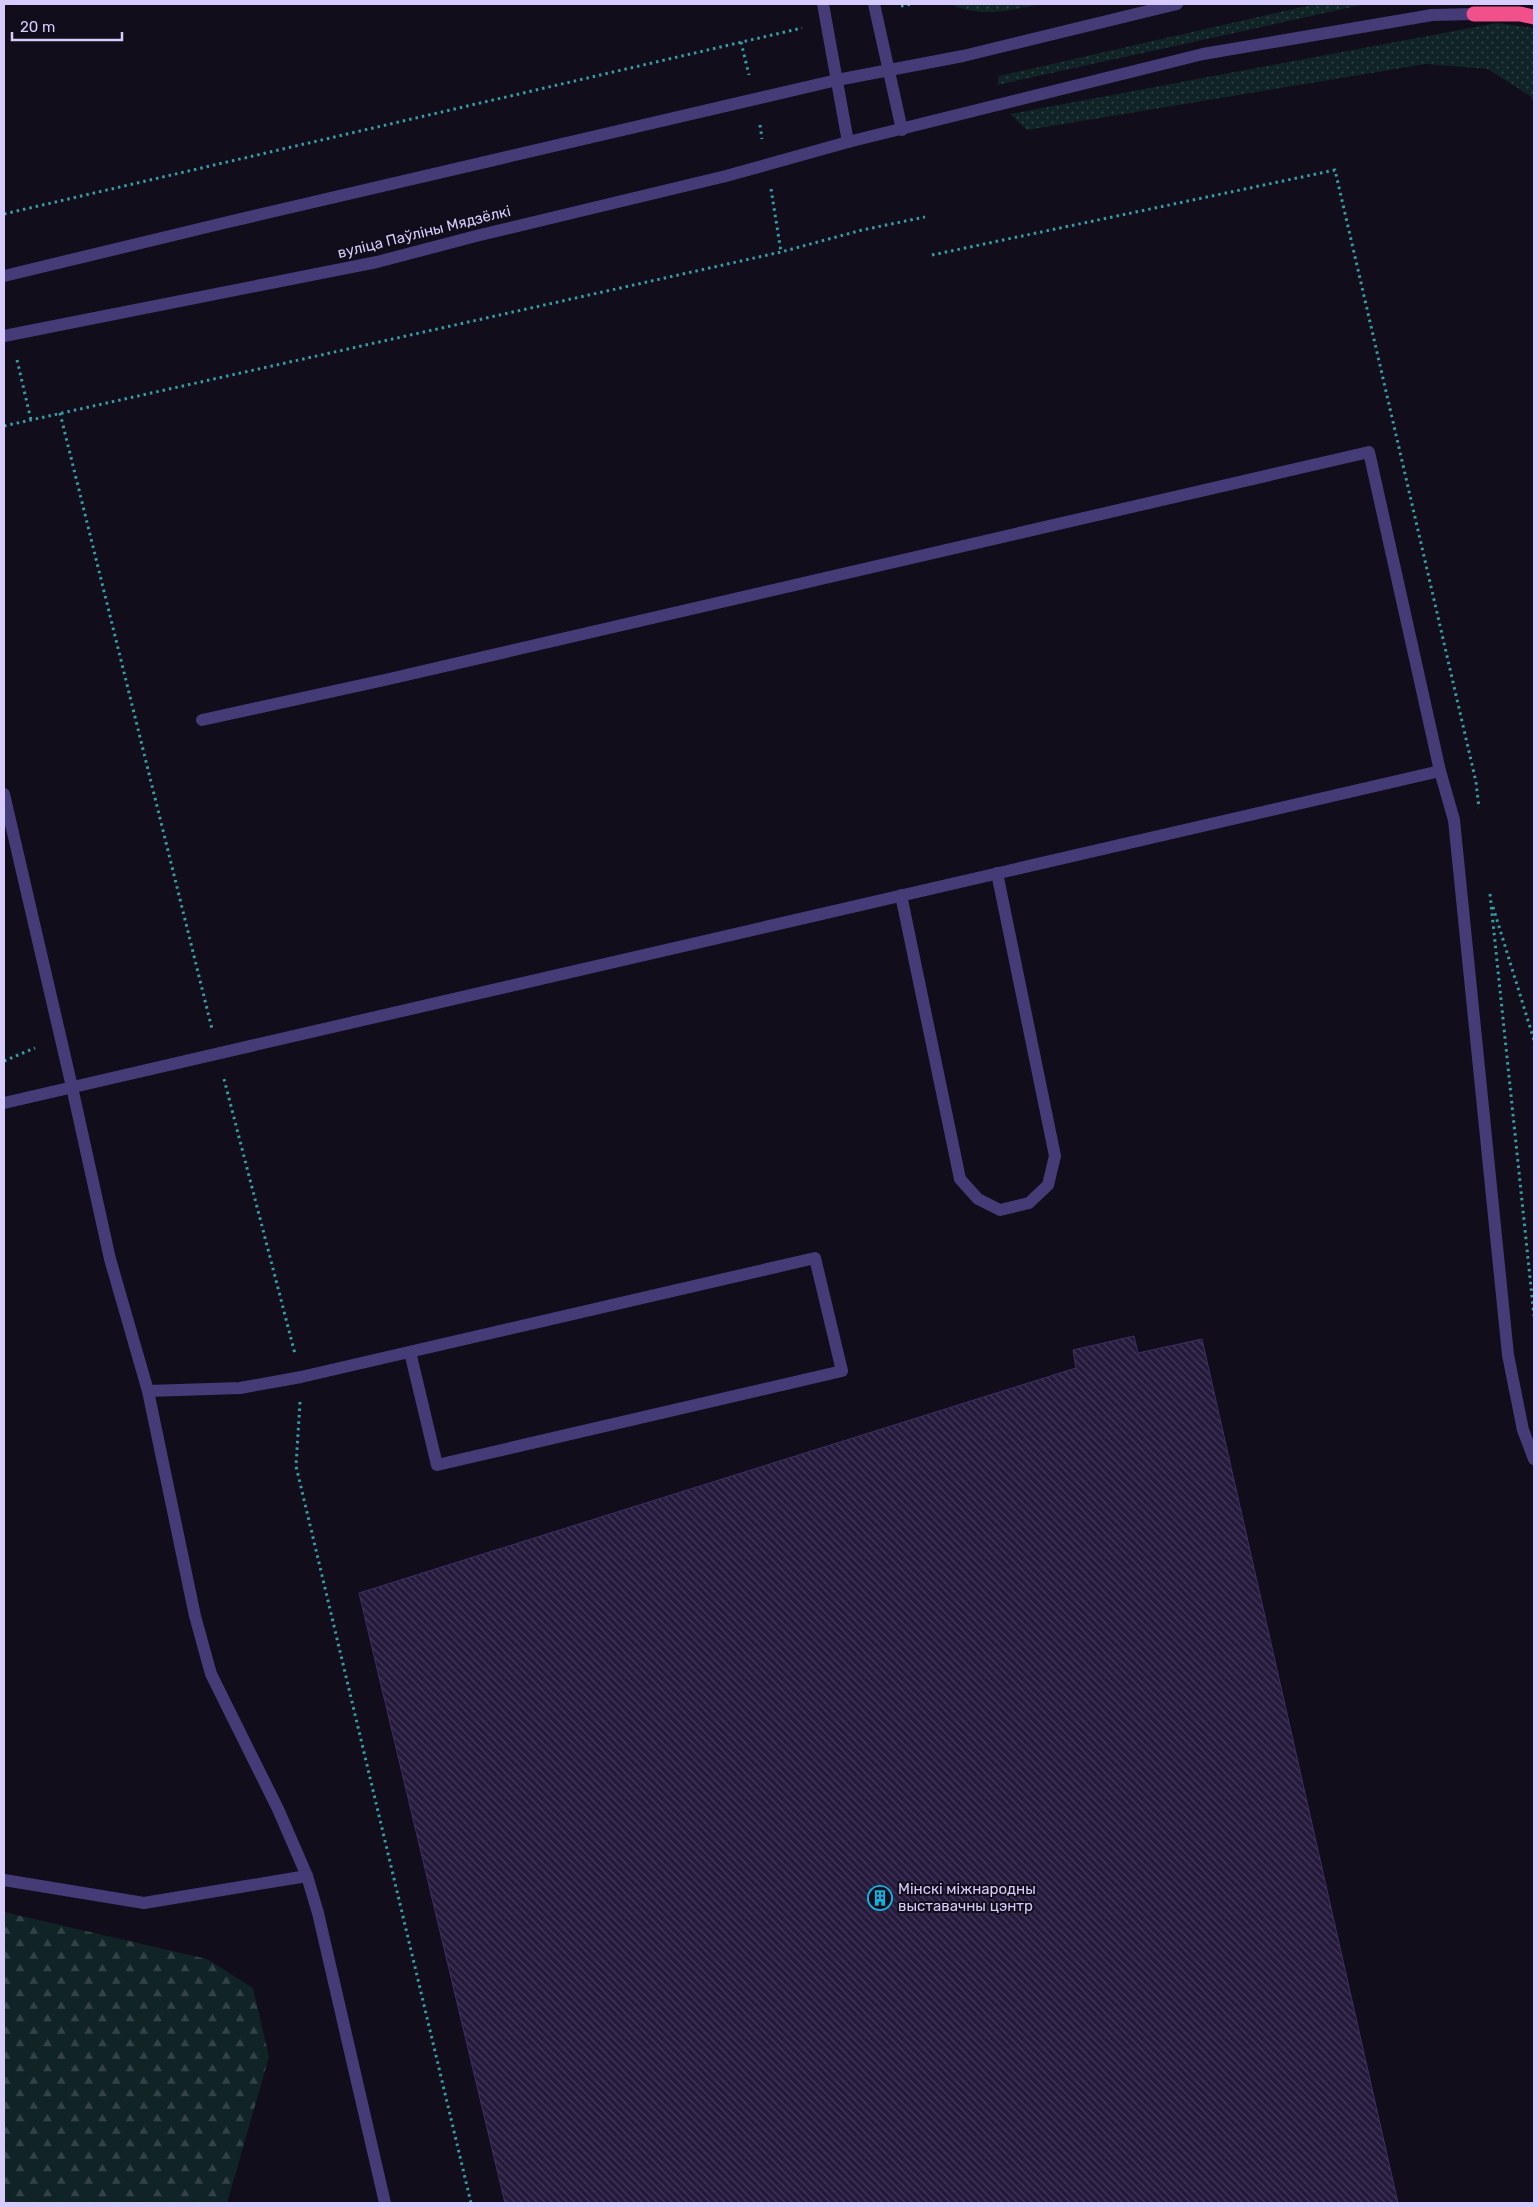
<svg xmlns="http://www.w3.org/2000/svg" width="1538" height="2207" font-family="Rubik,sans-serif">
<defs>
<pattern id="grass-dots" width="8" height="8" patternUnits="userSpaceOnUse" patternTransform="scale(1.25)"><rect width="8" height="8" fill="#102325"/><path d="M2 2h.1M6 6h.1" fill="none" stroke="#324246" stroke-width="1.8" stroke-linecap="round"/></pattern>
<pattern id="forest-firs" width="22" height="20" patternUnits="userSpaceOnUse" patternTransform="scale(1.25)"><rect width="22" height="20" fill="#102325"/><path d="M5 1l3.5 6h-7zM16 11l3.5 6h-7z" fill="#324246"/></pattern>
<pattern id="building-back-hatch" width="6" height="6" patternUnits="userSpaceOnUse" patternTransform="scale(1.25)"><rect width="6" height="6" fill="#251a3b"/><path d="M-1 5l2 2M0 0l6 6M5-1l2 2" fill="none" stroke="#443a58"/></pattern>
</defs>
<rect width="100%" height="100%" fill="#110d1b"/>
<g fill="url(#grass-dots)">
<path d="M 950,4 L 1040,4 C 1008,11 982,18 950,4 Z"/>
<path d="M 1315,4 L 1366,4 L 997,85 L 999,76 Z"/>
<path d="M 1497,23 L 1534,28 L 1534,103 L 1530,96 L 1488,69 L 1426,64 L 1027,130 L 1010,114 Z"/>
</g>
<path fill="url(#forest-firs)" d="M 4,1912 L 207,1959 L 253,1988 L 269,2057 L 227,2203 L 4,2203 Z"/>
<path fill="url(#building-back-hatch)" stroke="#3f2e65" d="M 1134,1336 L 1138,1353 L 1202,1339 L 1398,2203 L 505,2203 L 359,1593 L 1076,1368 L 1073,1350 Z"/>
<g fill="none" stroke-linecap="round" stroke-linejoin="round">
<g stroke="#369da4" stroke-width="3" stroke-dasharray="2.5 4" stroke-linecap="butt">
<path d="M 901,6 L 912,4"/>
<path d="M 741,42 L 749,75"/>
<path d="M 760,125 L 762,139"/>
<path d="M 771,189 L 781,252"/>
<path d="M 4,214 L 802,28"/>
<path d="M 932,255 L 1335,170 L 1476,782 L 1479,808"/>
<path d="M 17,360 L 31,420"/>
<path d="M 60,413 L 212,1029"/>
<path d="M 4,426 L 781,252 L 862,230 L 925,217"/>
<path d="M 1490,894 L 1534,1316"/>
<path d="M 1493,907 L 1534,1040"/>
<path d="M 4,1061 L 35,1048"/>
<path d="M 224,1079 L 295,1354"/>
<path d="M 300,1402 L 296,1466 L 471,2203"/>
</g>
<g stroke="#453b77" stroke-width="12">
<path d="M 823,4 L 848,142"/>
<path d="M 874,4 L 902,130"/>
<path d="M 4,276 L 228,222 L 837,80 L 963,56 L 1177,4"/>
<path d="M 4,336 L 377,262 L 476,236 L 726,176 L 848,142 L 1203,54 L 1432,15 L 1474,14"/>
<path d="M 202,720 L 389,679 L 1369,452 L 1440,771 L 1454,820 L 1508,1355 L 1523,1430 L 1534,1459"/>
<path d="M 4,794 L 72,1087 L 110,1259 L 148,1391 L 195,1616 L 211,1674 L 278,1809 L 307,1876 L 318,1913 L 385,2203"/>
<path d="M 901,895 L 960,1179 L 978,1199 L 1000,1210 L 1029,1203 L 1048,1185 L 1055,1156 L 997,873"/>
<path d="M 4,1103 L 1440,771"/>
<path d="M 148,1391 L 240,1388 L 301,1377 L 815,1258 L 842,1371 L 437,1465 L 410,1352"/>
<path d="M 4,1880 L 144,1903 L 307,1876"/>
</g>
<path stroke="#f1508a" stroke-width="15" d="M 1474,14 L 1520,14 L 1534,17"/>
</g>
<defs>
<symbol id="building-ring" viewBox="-11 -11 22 22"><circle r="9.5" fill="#110d1b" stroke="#12b2e0" stroke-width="1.5"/><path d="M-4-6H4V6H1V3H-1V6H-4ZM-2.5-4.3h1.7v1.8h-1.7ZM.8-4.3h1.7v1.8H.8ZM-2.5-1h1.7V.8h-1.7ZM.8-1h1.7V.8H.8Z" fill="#12b2e0"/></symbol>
</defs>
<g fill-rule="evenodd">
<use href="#building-ring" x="866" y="1884" width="28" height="28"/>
</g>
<g text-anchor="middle" stroke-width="4" stroke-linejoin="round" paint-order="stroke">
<g font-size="15" fill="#d6cbfb" stroke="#110d1b">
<text transform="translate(424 232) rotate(-14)" y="5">вуліца Паўліны Мядзёлкі</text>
</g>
<g font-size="15" fill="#d6cbfb" stroke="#110d1b" text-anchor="start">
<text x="898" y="1894">Мінскі міжнародны<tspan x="898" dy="17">выставачны цэнтр</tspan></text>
</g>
</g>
<rect width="1538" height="2207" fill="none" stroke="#d6cbfb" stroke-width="10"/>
<path d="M12 32v8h110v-8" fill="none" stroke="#d6cbfb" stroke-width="2.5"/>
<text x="20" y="32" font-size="15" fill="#d6cbfb" stroke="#110d1b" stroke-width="4" paint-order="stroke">20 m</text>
</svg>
